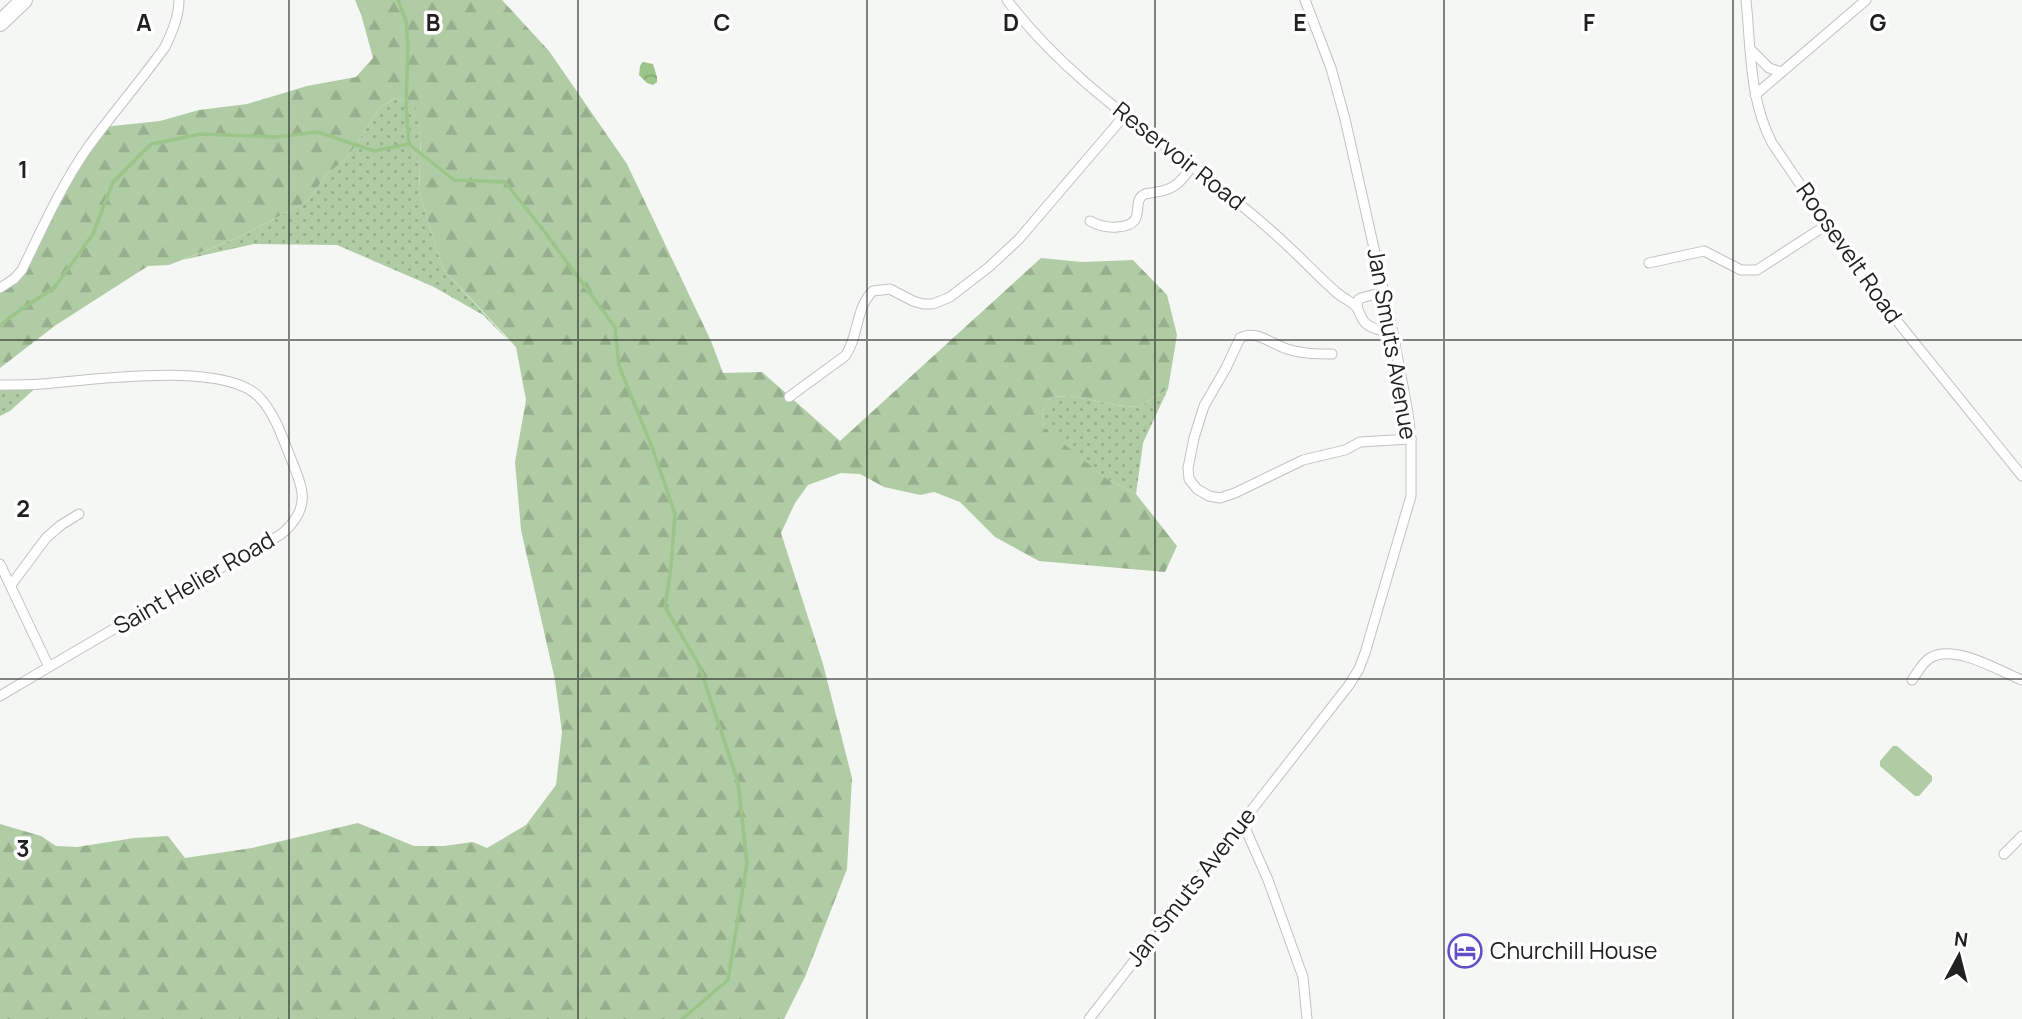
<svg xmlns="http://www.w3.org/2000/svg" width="2022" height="1019" font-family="Manrope,sans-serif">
<defs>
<pattern id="grass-dots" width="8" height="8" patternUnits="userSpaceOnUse" patternTransform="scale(1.75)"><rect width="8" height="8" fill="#b0cca4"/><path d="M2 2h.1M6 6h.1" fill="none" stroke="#97af8d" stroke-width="1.8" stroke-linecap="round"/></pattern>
<pattern id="forest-firs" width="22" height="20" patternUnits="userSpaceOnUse" patternTransform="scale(1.75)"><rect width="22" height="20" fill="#b0cca4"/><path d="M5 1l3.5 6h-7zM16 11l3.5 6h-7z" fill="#97af8d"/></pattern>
<pattern id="water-waves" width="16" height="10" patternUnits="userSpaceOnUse" patternTransform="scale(1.75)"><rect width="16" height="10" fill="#9cc589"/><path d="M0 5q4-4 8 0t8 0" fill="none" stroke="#86a976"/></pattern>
</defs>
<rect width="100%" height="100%" fill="#f4f7f3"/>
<g fill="url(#grass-dots)">
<path d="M 395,98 L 416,104 L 421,135 L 419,192 L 443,269 L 511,343 L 483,315 L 434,287 L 337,245 L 254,244 L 182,260 L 239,237 L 308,201 L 327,174 L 347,158 L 379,109 Z"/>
<path d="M 40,384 L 10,411 L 0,416 L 0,385 Z"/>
<path d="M 1168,389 L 1143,443 L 1136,494 L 1106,478 L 1044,429 L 1042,412 L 1051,397 L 1073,396 L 1115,405 L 1138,407 Z"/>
</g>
<path fill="url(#forest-firs)" d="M 355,0 L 502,0 L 549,51 L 627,164 L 711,341 L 723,373 L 762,372 L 840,441 L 1041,258 L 1082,262 L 1133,260 L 1167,295 L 1177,335 L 1168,389 L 1138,407 L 1115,405 L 1073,396 L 1051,397 L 1042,412 L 1044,428 L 1106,478 L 1136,494 L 1177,546 L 1165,572 L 1039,561 L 995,537 L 960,502 L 934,492 L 920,495 L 884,487 L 860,474 L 841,473 L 808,485 L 795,503 L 781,533 L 823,664 L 852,778 L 847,869 L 805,977 L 784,1019 L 0,1019 L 0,824 L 41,836 L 56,846 L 77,847 L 134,838 L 168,836 L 185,858 L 252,848 L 358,823 L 414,846 L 444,846 L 473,842 L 487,848 L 526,825 L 556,785 L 562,732 L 555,680 L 521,530 L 515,462 L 526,400 L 516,347 L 443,269 L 419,192 L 421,135 L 415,104 L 395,98 L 379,109 L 347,158 L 327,174 L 308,201 L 239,237 L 169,265 L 148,266 L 56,325 L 0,368 L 0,288 L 14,279 L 48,217 L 103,127 L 160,121 L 199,110 L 247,104 L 307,86 L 356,77 L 373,58 L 361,14 Z"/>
<path fill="#b0cca4" d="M 1893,746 L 1897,746 L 1932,776 L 1932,781 L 1919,796 L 1915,796 L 1880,766 L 1880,761 Z"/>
<path fill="url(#water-waves)" d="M 643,62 L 653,64 L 657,77 L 657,82 L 653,85 L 647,83 L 639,75 L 640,66 Z"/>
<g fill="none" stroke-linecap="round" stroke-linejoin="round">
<g stroke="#9cc589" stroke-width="3.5">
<path d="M 398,0 L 406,21 L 408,45 L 406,106 L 409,144 L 454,180 L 505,182 L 544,231 L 615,327 L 619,366 L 652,447 L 675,514 L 671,567 L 665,607 L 699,665 L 738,782 L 747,863 L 728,980 L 682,1019"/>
<path d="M 0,326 L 10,317 L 55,287 L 93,234 L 113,182 L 151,144 L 201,134 L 276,137 L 318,132 L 374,151 L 409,144"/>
</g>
<defs>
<g id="minor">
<path d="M 1007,0 C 1083,101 1199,161 1290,248 C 1305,262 1320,278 1336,292 C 1341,297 1353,302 1357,308 C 1361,314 1361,321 1368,325 C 1375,330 1384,331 1393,333"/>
<path d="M 1746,0 C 1751,48 1749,99 1772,143 L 1872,290 L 2022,476"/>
<path d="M 1752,51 L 1769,68 L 1781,72"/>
<path d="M 1755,95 L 1866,0"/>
<path d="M 1090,221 C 1099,226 1106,228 1117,227 C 1150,225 1129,201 1145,194 C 1148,193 1154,193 1156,192 C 1174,190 1182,181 1191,167"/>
<path d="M 1649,263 L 1704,251 L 1741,270 L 1757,270 L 1828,224"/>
<path d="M 0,288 L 14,279 L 22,270 C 42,229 60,188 86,150 C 111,115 140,82 165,47 C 172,32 179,17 179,0"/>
<path d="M 1357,307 L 1358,300 L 1361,298 L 1384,292"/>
<path d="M 1332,354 C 1316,354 1302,354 1287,349 C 1271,344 1256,329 1240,338 L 1226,368 L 1204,406 L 1194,438 L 1188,468 L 1189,479 L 1197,489 L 1209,496 L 1220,498 L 1235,493 L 1303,460 L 1345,450 L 1360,442 L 1411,439"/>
<path d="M 0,385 C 14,385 28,385 42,384 C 89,380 227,360 260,398 C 275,414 283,439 291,459 C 303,489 311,506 285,531 C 276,539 264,544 253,550 C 236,559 219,569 202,578 C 134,617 67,656 0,696"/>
<path d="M 789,397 L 845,356 C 859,337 855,308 873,291 L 890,289 L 913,301 L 923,304 L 933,304 L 950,297 L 989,267 L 1019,239 L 1125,115"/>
<path d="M 0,564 L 49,667"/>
<path d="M 11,585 L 46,538 L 61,525 L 79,514"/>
<path d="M 1912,680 C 1918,672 1922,663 1930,658 C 1954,643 1999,671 2022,680"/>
<path d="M 1242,821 L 1268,880 L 1303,977 L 1307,1019"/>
<path d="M 2004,854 L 2022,836"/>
<path d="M 1089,1019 L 1349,685 L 1359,669 L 1365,653 L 1411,496 L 1411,439 L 1408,413 L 1393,333 L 1345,119 L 1331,68 L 1305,0"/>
</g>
<path id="motorway" d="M 0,23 L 24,0"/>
</defs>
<use href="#minor" stroke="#c0c3bf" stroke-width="11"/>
<use href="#motorway" stroke="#c0c3bf" stroke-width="18"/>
<use href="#minor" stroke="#fff" stroke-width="9"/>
<use href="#motorway" stroke="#fff" stroke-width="16"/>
</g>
<path fill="none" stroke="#212220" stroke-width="2" stroke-opacity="0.55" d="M 289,0 L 289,1019M 578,0 L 578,1019M 867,0 L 867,1019M 1155,0 L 1155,1019M 1444,0 L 1444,1019M 1733,0 L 1733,1019M 0,340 L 2022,340M 0,679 L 2022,679"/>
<defs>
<symbol id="hotel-ring" viewBox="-11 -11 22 22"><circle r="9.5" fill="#fff" stroke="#604fc8" stroke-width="1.5"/><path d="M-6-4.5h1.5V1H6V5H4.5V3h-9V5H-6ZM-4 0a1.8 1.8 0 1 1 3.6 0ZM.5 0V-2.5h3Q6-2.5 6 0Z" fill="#604fc8"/></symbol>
</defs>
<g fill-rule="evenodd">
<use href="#hotel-ring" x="1446" y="932" width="38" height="38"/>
</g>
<g text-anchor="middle" stroke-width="7" stroke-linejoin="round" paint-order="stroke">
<g font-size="23" fill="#212220" stroke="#fff">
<text transform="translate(1179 156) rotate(38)" y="8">Reservoir Road</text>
<text transform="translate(1849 253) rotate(55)" y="8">Roosevelt Road</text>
<text transform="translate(1392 344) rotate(80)" y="8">Jan Smuts Avenue</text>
<text transform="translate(194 583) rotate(-30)" y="8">Saint Helier Road</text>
<text transform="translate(1191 887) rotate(-52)" y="8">Jan Smuts Avenue</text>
</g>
<g font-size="23" fill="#212220" stroke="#fff" text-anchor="start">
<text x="1490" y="959">Churchill House</text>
</g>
</g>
<g font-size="23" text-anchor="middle" font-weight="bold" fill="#212220" stroke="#fff" stroke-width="7" stroke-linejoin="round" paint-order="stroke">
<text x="144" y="31">A</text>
<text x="433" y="31">B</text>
<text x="722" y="31">C</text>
<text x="1011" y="31">D</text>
<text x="1300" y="31">E</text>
<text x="1589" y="31">F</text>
<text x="1878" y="31">G</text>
<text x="23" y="178">1</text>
<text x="23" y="517">2</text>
<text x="23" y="857">3</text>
</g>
<g transform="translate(1959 956) rotate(7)" stroke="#ffffff" stroke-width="5" paint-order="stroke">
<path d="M0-5L12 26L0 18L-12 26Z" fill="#212220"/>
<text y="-10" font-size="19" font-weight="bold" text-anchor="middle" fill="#212220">N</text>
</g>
</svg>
